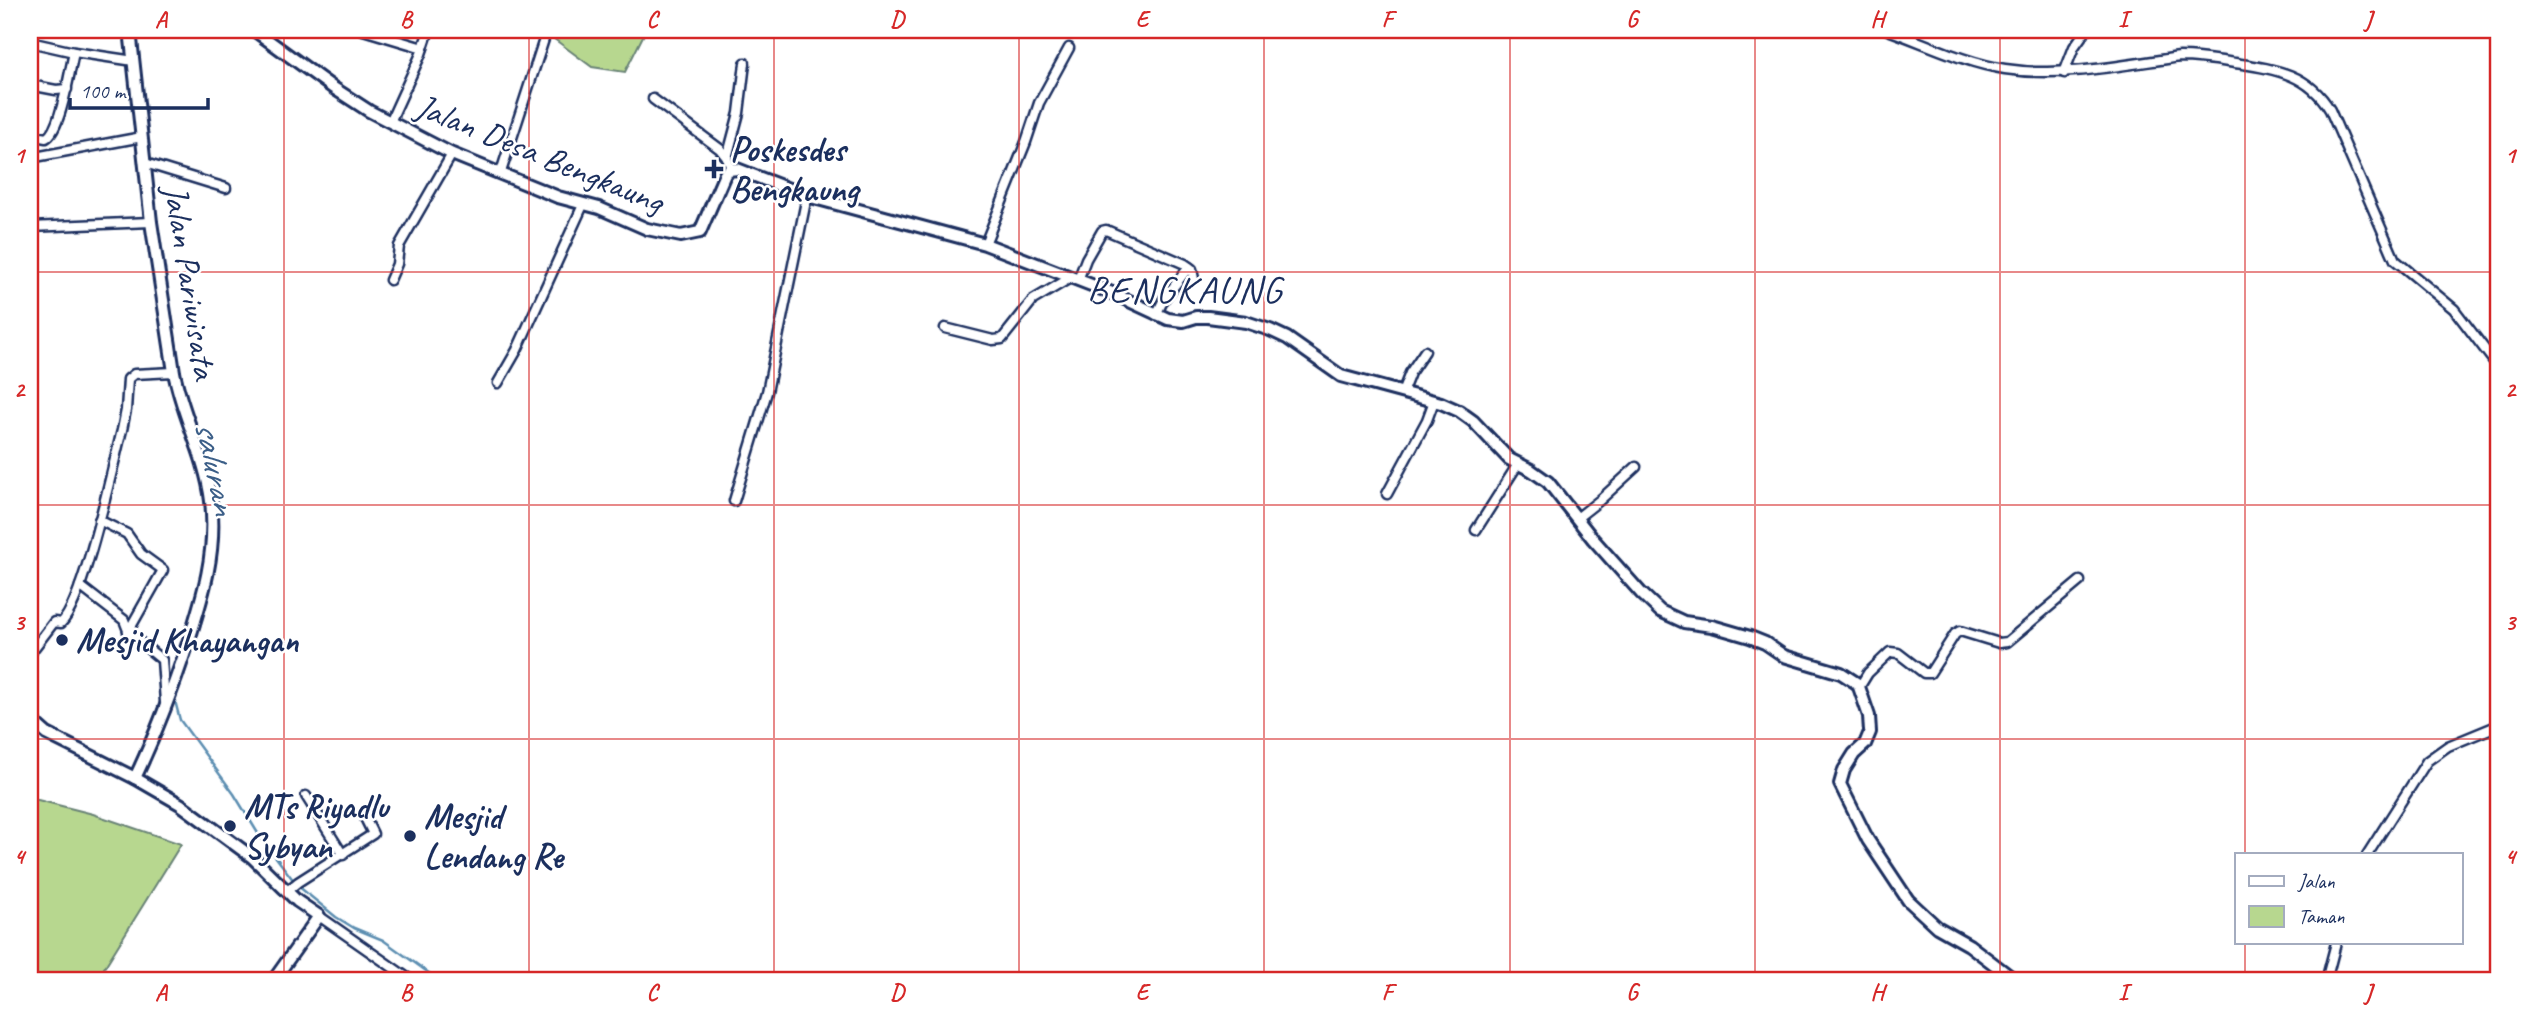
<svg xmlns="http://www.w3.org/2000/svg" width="2529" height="1011" font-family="Caveat,sans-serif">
<rect width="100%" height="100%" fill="#fff"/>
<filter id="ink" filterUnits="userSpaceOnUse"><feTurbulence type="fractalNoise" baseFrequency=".0143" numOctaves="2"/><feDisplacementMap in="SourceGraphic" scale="14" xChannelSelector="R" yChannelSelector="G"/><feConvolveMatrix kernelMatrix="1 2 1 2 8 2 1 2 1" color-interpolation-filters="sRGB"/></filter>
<g filter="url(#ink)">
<g fill="#b7d78f" stroke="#698376" stroke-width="2">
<path d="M 556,30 L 646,30 L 625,72 L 592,67 L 550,36 Z"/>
<path d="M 30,798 L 93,814 L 181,844 L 96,981 L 30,981 Z"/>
</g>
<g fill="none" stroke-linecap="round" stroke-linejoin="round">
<g stroke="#5d8fb2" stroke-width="2.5">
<path d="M 132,99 L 135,127"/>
<path d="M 174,697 L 180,720 L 234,794 L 259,835 L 294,881"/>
<path d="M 298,886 L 336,917 L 354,928 L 383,940 L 440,981"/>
</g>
<defs>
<g id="street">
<path d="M 363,30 L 423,48"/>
<path d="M 1888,30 C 1925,43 1965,63 2005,69 C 2063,78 2122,65 2180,57 C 2198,57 2216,60 2235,63 C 2274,69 2308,73 2330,110 L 2395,260 L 2454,309 L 2499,368"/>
<path d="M 30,42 L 74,52 L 134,61"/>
<path d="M 2064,73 L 2074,47 L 2086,30"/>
<path d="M 30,85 L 56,90 L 67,89"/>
<path d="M 653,99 L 720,149 L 727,158 L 731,169"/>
<path d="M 390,122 L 421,54 L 429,30"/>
<path d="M 30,135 L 46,138 C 61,131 70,69 74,52"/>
<path d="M 30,158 L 142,137"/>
<path d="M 727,158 L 739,113 L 745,63"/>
<path d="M 145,163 L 226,188"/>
<path d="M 501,172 L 547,30"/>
<path d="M 30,227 L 151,222"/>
<path d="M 985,244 L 1026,142 L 1039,103 L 1069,48"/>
<path d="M 390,280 L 397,264 L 399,246 L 452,154"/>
<path d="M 1078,280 L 1086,259 L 1102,231 L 1106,230 L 1185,264 L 1192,269 L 1194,279"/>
<path d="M 1156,315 L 1164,299 L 1189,267"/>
<path d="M 945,328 L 993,340 L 1002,339 L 1033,300 L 1072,277"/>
<path d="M 498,383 L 517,350 L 583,205"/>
<path d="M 1402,393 L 1410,373 L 1425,351"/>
<path d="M 1387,494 L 1427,420 L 1434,401"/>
<path d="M 734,501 L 767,392 L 807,196"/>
<path d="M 1577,518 L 1600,500 L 1636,467"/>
<path d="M 99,520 L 127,534 L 141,554 L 163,570 L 128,632"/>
<path d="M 1476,530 L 1518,464"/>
<path d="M 80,586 L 124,620 L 129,633 L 162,660 L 165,702"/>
<path d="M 31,652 L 54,622 L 61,623 C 83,604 113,465 122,430 L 126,410 L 128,379 L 134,374 L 174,372"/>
<path d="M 1860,686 L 1868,673 L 1890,652 L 1898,653 L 1924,673 L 1930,673 L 1955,634 L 1960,631 L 1999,643 L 2007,642 L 2080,581"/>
<path d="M 306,796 L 343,855"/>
<path d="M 2367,855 L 2427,761 L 2448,746 L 2499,725"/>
<path d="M 287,891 L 298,882 L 373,834 L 365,818"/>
<path d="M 319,916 L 412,981"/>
<path d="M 2326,981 L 2336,943"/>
</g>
<g id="secondary">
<path d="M 130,30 L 151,222 L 174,372 C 182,416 206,457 211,501 C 217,552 203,596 188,643 C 173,689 156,734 135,778"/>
<path d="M 254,30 L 332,87 L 369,111 L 452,154 L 558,197 L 599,208 L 647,229 L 681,236 L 700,232 L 725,174 L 729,170 L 737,169 L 807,196 L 985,244 L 1112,293 L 1168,319 L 1183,321 L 1196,317 L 1208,317 L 1246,322 L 1270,330 L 1287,338 L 1341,376 L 1441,403 L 1459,411 L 1473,421 L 1509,459 L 1531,470 L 1548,482 L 1593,539 L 1641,593 L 1660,611 L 1684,622 L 1712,626 L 1750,637 L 1765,643 L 1784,656 L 1841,673 L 1858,684 L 1869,716 L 1870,732 L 1865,744 L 1854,754 L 1844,770 L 1840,784 L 1868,840 L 1908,900 L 1937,927 L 1969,945 L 2016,981"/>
<path d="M 30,719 L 47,734 L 135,778 L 180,804 L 252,857 L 297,901 L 319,916 L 273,981"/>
</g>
</defs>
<use href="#street" stroke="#1b2f5e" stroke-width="13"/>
<use href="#secondary" stroke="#1b2f5e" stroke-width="16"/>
<use href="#street" stroke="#fff" stroke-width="8"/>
<use href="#secondary" stroke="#fff" stroke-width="10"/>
</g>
</g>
<path fill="none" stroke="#d62828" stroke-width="2" stroke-opacity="0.55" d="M 284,30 L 284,981M 529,30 L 529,981M 774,30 L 774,981M 1019,30 L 1019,981M 1264,30 L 1264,981M 1510,30 L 1510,981M 1755,30 L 1755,981M 2000,30 L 2000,981M 2245,30 L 2245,855M 30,272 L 2499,272M 30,505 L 2499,505M 30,739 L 2499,739M 2245,943 L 2245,981"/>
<g fill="#1b2f5e" stroke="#fff" stroke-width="2.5">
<path d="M710.5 158.5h7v7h7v7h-7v7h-7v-7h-7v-7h7z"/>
<circle cx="62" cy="640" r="7"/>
<circle cx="230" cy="826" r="7"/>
<circle cx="410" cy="836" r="7"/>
</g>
<g text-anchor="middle" stroke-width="5" stroke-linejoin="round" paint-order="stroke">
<g font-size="35" font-weight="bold" fill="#1b2f5e" stroke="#fff" text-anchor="start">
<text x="730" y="161">Poskesdes<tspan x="730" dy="40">Bengkaung</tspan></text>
<text x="76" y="652">Mesjid Khayangan</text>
<text x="244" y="818">MTs Riyadlu<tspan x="244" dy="40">Sybyan</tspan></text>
<text x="424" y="828">Mesjid<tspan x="424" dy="40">Lendang Re</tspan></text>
</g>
<g font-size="35" fill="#1b2f5e" stroke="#fff">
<text transform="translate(540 153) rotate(22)" y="12">Jalan Desa Bengkaung</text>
<text transform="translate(191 282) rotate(81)" y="12">Jalan Pariwisata</text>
</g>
<g font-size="37" font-style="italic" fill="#3c5f88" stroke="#fff">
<text transform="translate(217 467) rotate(78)" y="13">saluran</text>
</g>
<g font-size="38" letter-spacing="2" fill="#1b2f5e" stroke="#fff">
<text x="1185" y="302">BENGKAUNG</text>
</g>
</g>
<rect width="2529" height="1011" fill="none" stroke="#fff" stroke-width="77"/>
<rect x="2235" y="853" width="228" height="91" fill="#ffffff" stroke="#a4acbf" stroke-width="2"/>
<rect x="2249" y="876" width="35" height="10" fill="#ffffff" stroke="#a4acbf" stroke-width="2"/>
<text x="2298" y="888" font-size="21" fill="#1b2f5e">Jalan</text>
<rect x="2249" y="906" width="35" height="21" fill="#b7d78f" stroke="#a4acbf" stroke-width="2"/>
<text x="2298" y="923" font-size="21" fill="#1b2f5e">Taman</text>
<path d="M70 98v10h138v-10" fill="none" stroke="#1b2f5e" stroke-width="3.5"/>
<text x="80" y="98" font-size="21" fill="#1b2f5e" stroke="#ffffff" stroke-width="5" paint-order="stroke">100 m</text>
<rect x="38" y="38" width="2452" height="934" fill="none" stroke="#d62828" stroke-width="2.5"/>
<g font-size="23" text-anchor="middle" font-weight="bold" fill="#d62828">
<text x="161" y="27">A</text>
<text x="406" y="27">B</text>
<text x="652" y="27">C</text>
<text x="897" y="27">D</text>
<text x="1142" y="27">E</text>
<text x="1387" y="27">F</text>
<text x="1632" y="27">G</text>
<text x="1877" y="27">H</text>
<text x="2123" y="27">I</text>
<text x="2368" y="27">J</text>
<text x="19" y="163">1</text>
<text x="2510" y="163">1</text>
<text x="19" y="397">2</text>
<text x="2510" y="397">2</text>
<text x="19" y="630">3</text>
<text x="2510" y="630">3</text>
<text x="19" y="864">4</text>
<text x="2510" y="864">4</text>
<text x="161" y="1000">A</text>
<text x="406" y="1000">B</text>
<text x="652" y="1000">C</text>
<text x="897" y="1000">D</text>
<text x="1142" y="1000">E</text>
<text x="1387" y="1000">F</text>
<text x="1632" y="1000">G</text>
<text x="1877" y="1000">H</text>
<text x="2123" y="1000">I</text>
<text x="2368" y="1000">J</text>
</g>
</svg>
